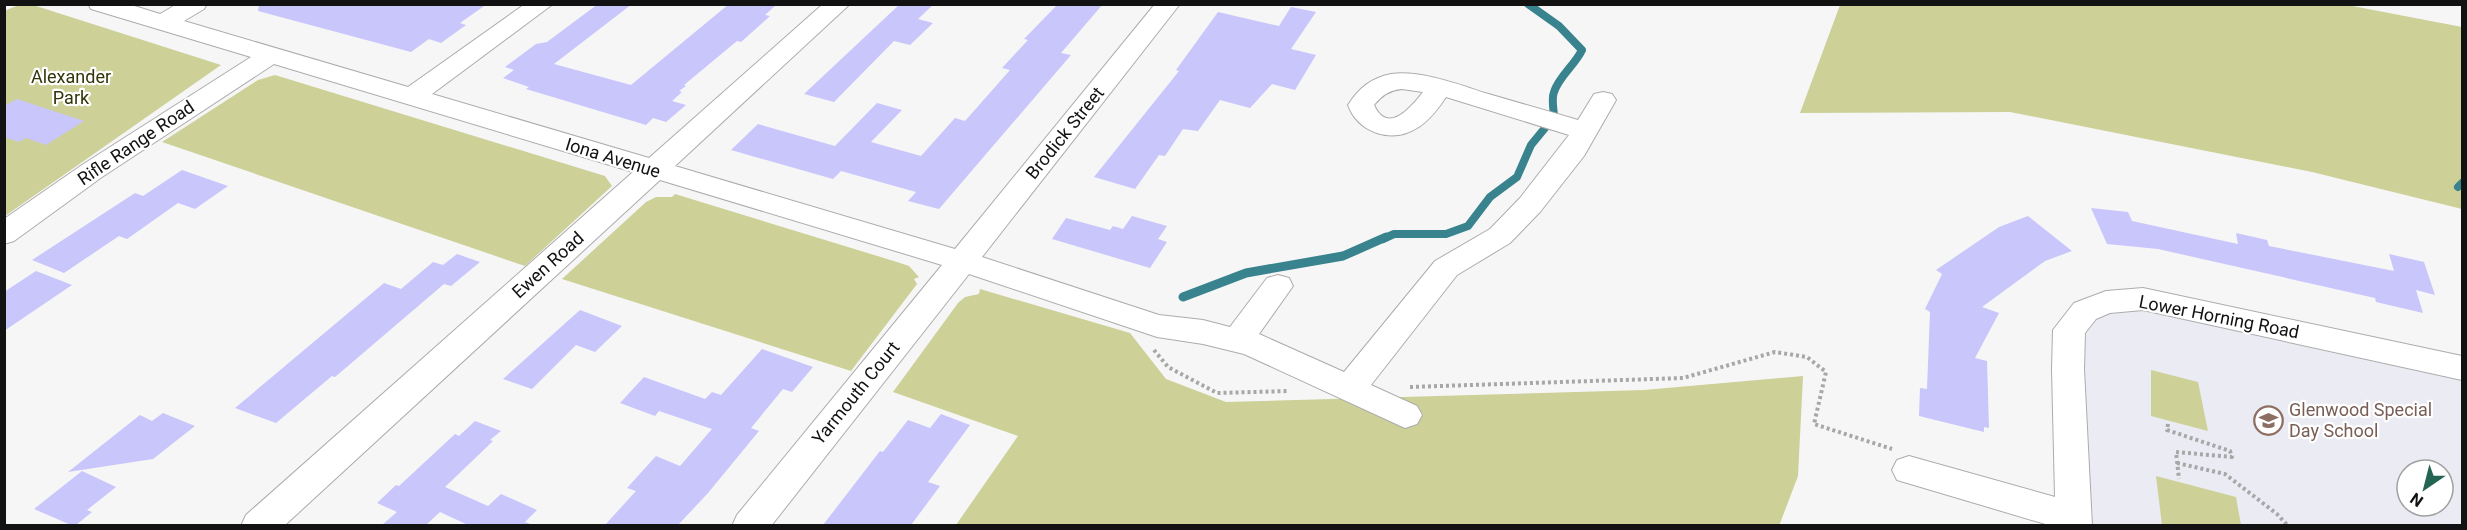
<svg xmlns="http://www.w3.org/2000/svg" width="2467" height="530" font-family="Roboto,sans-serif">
<rect width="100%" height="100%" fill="#f6f6f7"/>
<path fill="#ebebf4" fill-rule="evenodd" d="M 2144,301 L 2462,370 L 2462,525 L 2078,525 L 2071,370 L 2088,313 ZM 2407,470 L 2443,470 L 2443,506 L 2407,506 Z"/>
<g fill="#cdd097">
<path d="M 19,5 L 33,5 L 221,65 L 5,216 L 4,11 Z"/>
<path d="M 1840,5 L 2342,4 L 2462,27 L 2462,209 L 2312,172 L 2010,112 L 1800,113 Z"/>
<path d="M 275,75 L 605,176 L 612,186 L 525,266 L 162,142 L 258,80 Z"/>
<path d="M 675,194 L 897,262 L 909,266 L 919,277 L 914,279 L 917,284 L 851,371 L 562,279 L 646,202 L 656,197 L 672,197 Z"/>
<path d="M 980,289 L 1130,333 L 1166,379 L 1226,402 L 1644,390 L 1803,376 L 1798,476 L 1779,526 L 956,525 L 1018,436 L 893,392 L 958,303 L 965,297 L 979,294 Z"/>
<path d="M 2151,370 L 2198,382 L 2208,431 L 2151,416 Z"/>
<path d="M 2156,476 L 2236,497 L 2241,525 L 2162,525 Z"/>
</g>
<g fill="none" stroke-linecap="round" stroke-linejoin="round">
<g stroke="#38838d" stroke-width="8">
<path d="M 2458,187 L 2462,183"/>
<path d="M 1383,239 L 1394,234 L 1446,234 L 1468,226 L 1490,197 L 1517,177 L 1531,145 L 1554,117 C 1554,110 1551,99 1554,92 C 1559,76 1575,65 1582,50 L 1559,26 L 1528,4"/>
</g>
<path stroke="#38838d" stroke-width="9" d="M 1183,297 L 1246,273 L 1343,256 L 1386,237"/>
</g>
<g fill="#c8c6fb">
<path d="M 259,4 L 487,4 L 460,23 L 466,25 L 441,43 L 429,39 L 411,52 L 258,11 Z"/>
<path d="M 598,4 L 632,4 L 554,64 L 631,85 L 729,4 L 777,4 L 765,15 L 770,16 L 741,42 L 737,41 L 684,85 L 686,86 L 679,91 L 682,92 L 672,101 L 686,105 L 666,122 L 653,118 L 646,125 L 526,89 L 529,87 L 503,78 L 514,70 L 505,67 L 536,44 L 547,42 Z"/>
<path d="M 900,4 L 934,4 L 918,19 L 933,23 L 910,45 L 894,41 L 834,102 L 804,94 Z"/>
<path d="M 1058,4 L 1103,4 L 1061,53 L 1071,55 L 939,209 L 908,201 L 916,192 L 841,171 L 833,179 L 731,150 L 758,124 L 835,146 L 877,103 L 902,110 L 871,142 L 921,156 L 955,118 L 965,121 L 1010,70 L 1002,68 L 1028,40 L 1024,39 Z"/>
<path d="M 1291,7 L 1316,12 L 1291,49 L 1316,55 L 1295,90 L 1272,84 L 1250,108 L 1220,100 L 1198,131 L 1183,129 L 1165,156 L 1159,155 L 1135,189 L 1094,177 L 1179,71 L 1176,70 L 1218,12 L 1279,26 Z"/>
<path d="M 17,99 L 84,121 L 46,145 L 26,138 L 19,142 L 4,137 L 4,106 Z"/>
<path d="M 182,170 L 228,186 L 195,209 L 178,203 L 127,239 L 119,236 L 64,273 L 32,260 L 135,193 L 143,196 Z"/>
<path d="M 2091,208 L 2128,212 L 2132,221 L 2238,244 L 2236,233 L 2267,240 L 2269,246 L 2394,271 L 2389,254 L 2424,262 L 2435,295 L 2416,290 L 2423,313 L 2376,302 L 2375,298 L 2158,249 L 2107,244 Z"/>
<path d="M 1132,216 L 1167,226 L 1158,239 L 1167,242 L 1150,268 L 1052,239 L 1066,218 L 1110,230 L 1113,226 L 1123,229 Z"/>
<path d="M 2028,216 L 2072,251 L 2045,261 L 1982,307 L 1999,313 L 1975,358 L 1987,361 L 1989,428 L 1984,427 L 1984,432 L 1919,416 L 1920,388 L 1927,389 L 1930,312 L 1925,309 L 1942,274 L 1936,270 L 1999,227 Z"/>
<path d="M 457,254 L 480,262 L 451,286 L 444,284 L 335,377 L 332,376 L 276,423 L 235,408 L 384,283 L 401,289 L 433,262 L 443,265 Z"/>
<path d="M 36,271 L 72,285 L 4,331 L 4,292 Z"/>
<path d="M 580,310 L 622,326 L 595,352 L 576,345 L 532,389 L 503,379 Z"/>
<path d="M 762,349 L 813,367 L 792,392 L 783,389 L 751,428 L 759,431 L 708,493 L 678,525 L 605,525 L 636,491 L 627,488 L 656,456 L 680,466 L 712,429 L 659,411 L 655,416 L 620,403 L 644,377 L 705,399 L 712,392 L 721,395 Z"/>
<path d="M 163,413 L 195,426 L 153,459 L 68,472 L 140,415 L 152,421 Z"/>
<path d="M 941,414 L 970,425 L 928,482 L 940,486 L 911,525 L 823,525 L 880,451 L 883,452 L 908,420 L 930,428 Z"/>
<path d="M 475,421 L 501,431 L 490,440 L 493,441 L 445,487 L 488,506 L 501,494 L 537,510 L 525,522 L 533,525 L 468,525 L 440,512 L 426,525 L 382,525 L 397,512 L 377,503 L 396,485 L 399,486 L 455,434 L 459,436 Z"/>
<path d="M 82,471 L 116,487 L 87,510 L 92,512 L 76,525 L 71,525 L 34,509 Z"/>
</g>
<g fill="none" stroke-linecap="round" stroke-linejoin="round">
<defs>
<g id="minor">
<path d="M 88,4 L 128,4 L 160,14 L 177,4 L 207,4 L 204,9 L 184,21 L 408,87 L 525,4 L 553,4 L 432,94 L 649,158 L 823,4 L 850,4 L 675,166 L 955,249 L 1155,4 L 1180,4 L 982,257 L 1159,315 L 1203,320 L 1230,327 L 1267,278 L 1278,275 L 1289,278 L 1293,286 L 1259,334 L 1344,372 L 1435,261 L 1490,229 L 1520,198 L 1569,135 L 1446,97 C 1438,109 1429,121 1417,128 C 1392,144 1358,133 1348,105 C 1359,88 1371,78 1391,74 C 1421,70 1457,84 1485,93 C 1516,102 1547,111 1578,120 L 1594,94 L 1603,92 L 1612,94 L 1616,100 L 1584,156 L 1540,212 L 1510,243 L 1457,275 L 1371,385 L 1417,406 L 1422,415 L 1417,424 L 1405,428 L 1244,354 L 1203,344 L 1157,337 L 969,274 L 771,526 L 732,526 L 737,515 L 942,265 L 660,180 L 284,526 L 241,526 L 246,515 L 633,172 L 274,64 L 102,177 L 14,241 L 4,244 L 4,219 L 82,165 L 251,57 L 91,9 ZM 1402,89 L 1423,92 C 1412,106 1388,136 1374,105 C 1382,95 1390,90 1402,89 Z"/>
<path d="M 2143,288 L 2462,356 L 2462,380 L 2143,310 L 2110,313 L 2096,319 L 2085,333 L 2084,369 L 2092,526 L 2052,526 L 1897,480 L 1892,470 L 1897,460 L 1909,456 L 2055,497 L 2052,369 L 2053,330 L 2074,303 L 2106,291 Z"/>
</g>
</defs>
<use href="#minor" stroke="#acacad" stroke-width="2"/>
<g stroke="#a7a7a8" stroke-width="4" stroke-dasharray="3 3" stroke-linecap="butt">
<path d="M 1154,350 L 1168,367 L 1217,393 L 1288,391"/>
<path d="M 1410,387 L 1683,378 L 1775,352 L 1807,357 L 1826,372 L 1814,424 L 1892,449"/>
<path d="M 2168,424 L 2167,430 L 2230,451 L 2232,457 L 2176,452 L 2179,479"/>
<path d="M 2177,463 L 2225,474 L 2277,514 L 2288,526"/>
</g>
<use href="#minor" fill="#fff" fill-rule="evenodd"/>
</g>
<defs>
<symbol id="school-ring" viewBox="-11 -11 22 22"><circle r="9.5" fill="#fff" stroke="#8d6e63" stroke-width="1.5"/><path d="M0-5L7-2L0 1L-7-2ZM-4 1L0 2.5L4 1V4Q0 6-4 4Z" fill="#8d6e63"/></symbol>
</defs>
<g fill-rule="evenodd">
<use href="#school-ring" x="2252" y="404" width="33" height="33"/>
</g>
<g text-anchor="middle" stroke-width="4.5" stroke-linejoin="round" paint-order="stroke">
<g font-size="18" fill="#34350a" stroke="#fff">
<text x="71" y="83">Alexander<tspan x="71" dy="21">Park</tspan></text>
</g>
<g font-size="18" fill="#121213" stroke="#fff">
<text transform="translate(1065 133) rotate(-51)" y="6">Brodick Street</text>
<text transform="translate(136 143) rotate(-34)" y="6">Rifle Range Road</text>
<text transform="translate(613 158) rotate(17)" y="6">Iona Avenue</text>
<text transform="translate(548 265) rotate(-42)" y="6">Ewen Road</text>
<text transform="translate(2219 317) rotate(11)" y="6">Lower Horning Road</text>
<text transform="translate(856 393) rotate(-51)" y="6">Yarmouth Court</text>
</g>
<g font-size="18" fill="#785e54" stroke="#fff" text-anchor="start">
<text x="2289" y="416">Glenwood Special<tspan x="2289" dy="21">Day School</tspan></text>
</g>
</g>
<rect width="2467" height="530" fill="none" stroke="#121213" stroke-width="12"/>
<g transform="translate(2425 488) rotate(215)"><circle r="28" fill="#ffffff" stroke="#a0a0a1" stroke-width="1.5"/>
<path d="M0-4.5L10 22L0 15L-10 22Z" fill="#236453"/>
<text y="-9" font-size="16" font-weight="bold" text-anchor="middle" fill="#121213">N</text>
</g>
</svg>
